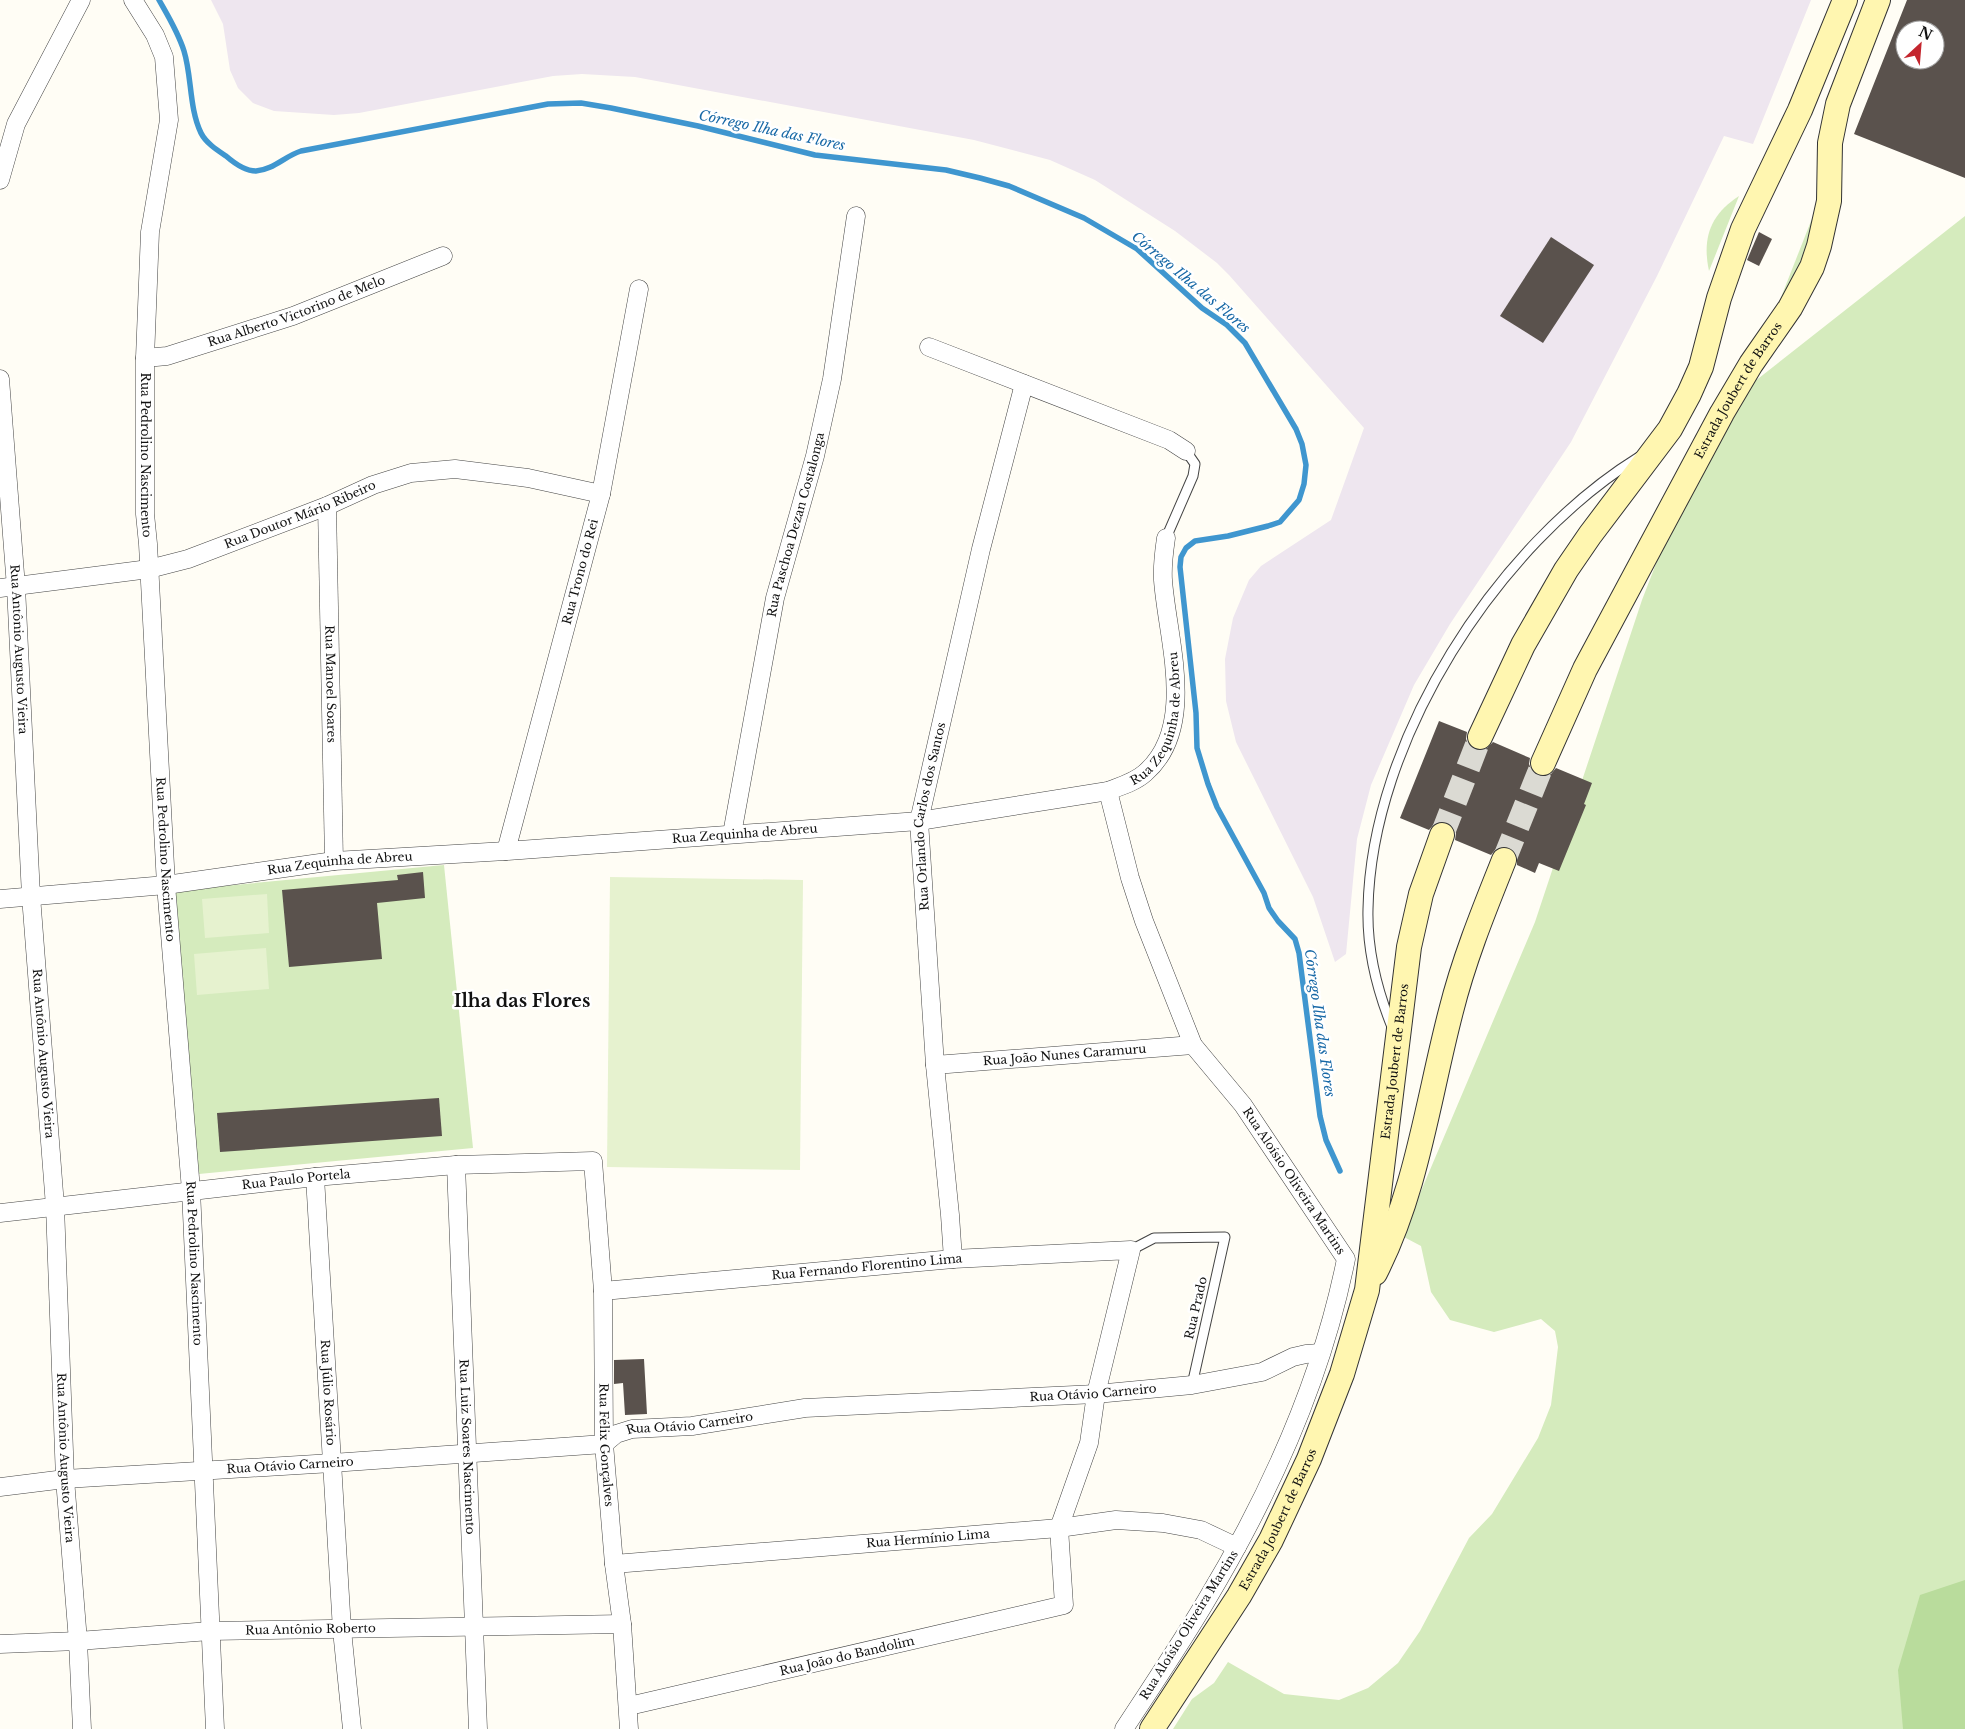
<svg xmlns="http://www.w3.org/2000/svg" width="1965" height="1729" font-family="'Libre Baskerville',serif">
<rect width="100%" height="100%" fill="#fffdf5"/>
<path fill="#eee6ef" d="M 211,0 L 1811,0 L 1753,144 L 1724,136 L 1657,276 L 1571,442 L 1450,624 L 1414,685 L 1371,785 L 1357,839 L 1346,954 L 1335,962 L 1313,897 L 1236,742 L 1226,701 L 1225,659 L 1233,618 L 1249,580 L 1261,566 L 1331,520 L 1364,428 L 1229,275 L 1217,263 L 1175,231 L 1095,180 L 1050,160 L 974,140 L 635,77 L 582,74 L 553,76 L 359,113 L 334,115 L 274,111 L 253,103 L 238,88 L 230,70 L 223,24 Z"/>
<g fill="#d5ebbd">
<path d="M 1739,196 L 1709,271 C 1702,238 1710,215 1739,196 Z"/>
<path d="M 1813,216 L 1811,232 L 1803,263 L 1776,310 Z"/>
<path d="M 1965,216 L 1965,1729 L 1173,1729 L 1192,1699 L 1214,1683 L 1228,1662 L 1284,1694 L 1339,1700 L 1368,1688 L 1398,1663 L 1420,1631 L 1469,1538 L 1492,1514 L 1538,1438 L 1551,1405 L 1558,1347 L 1555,1331 L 1541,1319 L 1494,1332 L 1450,1320 L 1431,1292 L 1421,1246 L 1402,1236 L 1535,922 L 1642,600 L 1664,543 L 1731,400 Z"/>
<path d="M 444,865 L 473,1148 L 199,1174 L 171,891 Z"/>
</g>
<path fill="#b9dc9c" d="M 1965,1580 L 1965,1729 L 1903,1729 L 1898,1670 L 1920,1595 Z"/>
<g fill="#e6f2cf">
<path d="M 610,877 L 803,880 L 800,1170 L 607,1167 Z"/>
<path d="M 267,894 L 269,933 L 205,938 L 202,899 Z"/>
<path d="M 266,948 L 269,989 L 197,995 L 194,954 Z"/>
</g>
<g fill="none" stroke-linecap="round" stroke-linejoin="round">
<path stroke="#3f96cf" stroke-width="5.5" d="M 159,0 C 168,16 178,32 184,51 C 192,77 189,108 201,133 C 206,143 217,150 226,156 C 234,163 245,171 256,171 C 273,170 285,156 301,151 L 548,104 L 581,103 L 611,108 L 698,126 L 815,155 L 946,170 L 980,178 L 1009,186 L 1084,218 L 1137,249 L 1202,308 L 1227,325 L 1245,343 L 1296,429 L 1302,444 L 1306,465 L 1304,484 L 1299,500 L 1280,522 L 1268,526 L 1228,536 L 1195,541 L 1186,548 L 1181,557 L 1180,567 L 1196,713 L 1197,748 L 1208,784 L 1217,807 L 1264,893 L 1269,908 L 1278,921 L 1295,939 L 1299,953 L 1320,1116 L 1326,1140 L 1340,1171"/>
</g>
<g fill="#5a524d" fill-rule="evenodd">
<path d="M 1907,0 L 1965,0 L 1965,178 L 1854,134 ZM 1905,30 L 1935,30 L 1935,60 L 1905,60 Z"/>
<path d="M 1759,232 L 1772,239 L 1759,266 L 1747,260 Z"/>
<path d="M 1551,237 L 1594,265 L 1543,343 L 1500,316 Z"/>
<path d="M 1439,721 L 1467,732 L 1466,739 L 1468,744 L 1475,750 L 1481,751 L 1487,748 L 1493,742 L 1530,758 L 1529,764 L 1532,771 L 1538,776 L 1545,777 L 1551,774 L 1556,768 L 1592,783 L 1584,804 L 1586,805 L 1559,871 L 1539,863 L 1535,873 L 1517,865 L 1517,858 L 1515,852 L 1510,847 L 1502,847 L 1495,850 L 1491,855 L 1455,840 L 1456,833 L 1453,826 L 1446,822 L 1439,822 L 1434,824 L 1429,830 L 1400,818 Z"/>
<path d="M 423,872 L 425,898 L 377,903 L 382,959 L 289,967 L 282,890 L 398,880 L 397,875 Z"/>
<path d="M 439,1098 L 442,1136 L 220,1152 L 217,1113 Z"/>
<path d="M 644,1359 L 647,1414 L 625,1415 L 623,1383 L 614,1384 L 614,1360 Z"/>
</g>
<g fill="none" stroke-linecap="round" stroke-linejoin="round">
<g stroke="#dbdad3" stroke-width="24" stroke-dasharray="24 12" stroke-linecap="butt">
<path d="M 1442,835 L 1480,737"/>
<path d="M 1504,860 L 1543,763"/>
</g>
<defs>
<g id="service">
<path d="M 1166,538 L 1193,476 L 1195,464 L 1186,451"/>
<path d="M 1392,1027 C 1377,990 1367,949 1368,909 C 1371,740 1497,545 1639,457"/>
<path d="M 1131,1250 L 1154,1238 L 1225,1237 L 1192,1385"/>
</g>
<g id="minor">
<path id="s1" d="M 133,0 L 155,35 L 164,57 L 169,120 L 150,232 L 145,358 L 145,514 L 148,544 L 166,885 L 191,1190 L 215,1729"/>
<path d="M 0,180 L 16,124 L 81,0"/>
<path d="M 929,347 L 1169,440 L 1186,451"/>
<path id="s2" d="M 145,358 L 167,356 L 293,316 L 443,256"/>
<path id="s3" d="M 0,379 L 16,587 L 31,896 L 55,1206 L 65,1479 L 78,1641 L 82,1729"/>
<path id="s4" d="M 327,506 L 334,861"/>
<path id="s5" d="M 0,588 L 149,569 L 188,559 L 327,506 L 373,485 L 411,473 L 455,469 L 528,478 L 601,494"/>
<path id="s6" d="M 1108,791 L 1130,878 L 1144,921 L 1193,1045 L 1243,1105 L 1346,1259 C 1322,1379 1269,1496 1206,1601 C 1180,1645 1152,1686 1124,1729"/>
<path id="s7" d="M 732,834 L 775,598 L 815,456 L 832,379 L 856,216"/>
<path id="s8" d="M 506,851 L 601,494 L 639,289"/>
<path id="s9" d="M 0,899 L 166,885 L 334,861 L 506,851 L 919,821 L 1108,791 C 1121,786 1135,782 1145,773 C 1198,727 1167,638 1163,580 C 1162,565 1164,552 1166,538"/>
<path id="s10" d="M 935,1065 L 1193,1045"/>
<path id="s11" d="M 456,1165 L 478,1729"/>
<path id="s12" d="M 315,1177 L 342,1630 L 352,1729"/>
<path id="s13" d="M 0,1213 L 315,1177 L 456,1165 L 593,1161 L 603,1291 L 604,1444 L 614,1564 L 622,1624 L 629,1729"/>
<path id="s14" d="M 953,1259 L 950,1215 L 935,1065 L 919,821 L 981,549 L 1024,384"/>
<path id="s15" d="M 603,1291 L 953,1259 L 1131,1250 L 1096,1394 L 1089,1443 L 1059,1528 L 1064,1605 L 629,1706"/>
<path id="s16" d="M 0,1487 L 65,1479 L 332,1463 L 604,1444 L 616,1434 L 632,1429 L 692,1426 L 805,1408 L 1096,1394 L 1192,1385 L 1262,1372 L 1293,1357 L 1306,1354 L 1320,1353"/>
<path id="s17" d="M 614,1564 L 1059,1528 L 1116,1520 L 1163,1523 L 1201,1530 L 1237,1547"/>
<path id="s18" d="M 0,1644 L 78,1641 L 210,1631 L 622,1624"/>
</g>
<g id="secondary">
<path d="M 1480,737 L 1523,645 L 1566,570 L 1590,535 L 1670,429 L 1689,394 L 1701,367 L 1719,298 L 1743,229 L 1800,110 L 1845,0"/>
<path id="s19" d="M 1543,763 L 1585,669 L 1722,413 L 1751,364 L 1790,308 L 1812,267 L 1819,246 L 1829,201 L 1830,143 L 1838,104 L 1878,0"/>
<path d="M 1375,1273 C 1417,1191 1428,1099 1451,1011 C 1464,959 1484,910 1504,860"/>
<path id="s20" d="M 1152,1729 L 1239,1596 L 1271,1540 L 1309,1459 L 1342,1374 L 1367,1290 L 1409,947 L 1421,894 L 1442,835"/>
</g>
</defs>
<use href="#service" stroke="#444" stroke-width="11"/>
<use href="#minor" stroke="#444" stroke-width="19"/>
<use href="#secondary" stroke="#333" stroke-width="26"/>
<use href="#service" stroke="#fff" stroke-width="9"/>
<use href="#minor" stroke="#fff" stroke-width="18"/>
<use href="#secondary" stroke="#fff6b0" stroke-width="24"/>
</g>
<g text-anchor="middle" stroke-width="5" stroke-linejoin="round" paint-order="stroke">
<g font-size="12" fill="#111" stroke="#fff">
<text dy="4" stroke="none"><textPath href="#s2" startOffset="159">Rua Alberto Victorino de Melo</textPath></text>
<text dy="4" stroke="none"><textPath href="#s19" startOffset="421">Estrada Joubert de Barros</textPath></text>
<text dy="4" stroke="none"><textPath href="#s1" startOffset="465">Rua Pedrolino Nascimento</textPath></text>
<text dy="4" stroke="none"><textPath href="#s5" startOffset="311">Rua Doutor Mário Ribeiro</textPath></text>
<text dy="4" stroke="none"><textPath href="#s7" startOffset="316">Rua Paschoa Dezan Costalonga</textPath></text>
<text dy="4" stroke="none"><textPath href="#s8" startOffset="289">Rua Trono do Rei</textPath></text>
<text dy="4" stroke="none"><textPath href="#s3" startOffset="271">Rua Antônio Augusto Vieira</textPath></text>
<text dy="4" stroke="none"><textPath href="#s4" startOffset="178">Rua Manoel Soares</textPath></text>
<text dy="4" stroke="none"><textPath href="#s9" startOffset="1212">Rua Zequinha de Abreu</textPath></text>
<text dy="4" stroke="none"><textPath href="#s14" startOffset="445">Rua Orlando Carlos dos Santos</textPath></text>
<text dy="4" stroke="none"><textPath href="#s9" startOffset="748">Rua Zequinha de Abreu</textPath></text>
<text dy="4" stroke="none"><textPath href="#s1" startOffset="870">Rua Pedrolino Nascimento</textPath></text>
<text dy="4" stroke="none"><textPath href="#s9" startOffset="342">Rua Zequinha de Abreu</textPath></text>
<text dy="4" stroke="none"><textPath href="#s3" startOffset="676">Rua Antônio Augusto Vieira</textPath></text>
<text dy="4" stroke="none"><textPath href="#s10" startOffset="130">Rua João Nunes Caramuru</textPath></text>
<text dy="4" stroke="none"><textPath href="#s20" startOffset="722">Estrada Joubert de Barros</textPath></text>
<text dy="4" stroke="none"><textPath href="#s13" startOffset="298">Rua Paulo Portela</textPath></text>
<text dy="4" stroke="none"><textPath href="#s6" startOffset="438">Rua Aloísio Oliveira Martins</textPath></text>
<text dy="4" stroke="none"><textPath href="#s1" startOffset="1275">Rua Pedrolino Nascimento</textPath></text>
<text dy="4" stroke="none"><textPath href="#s15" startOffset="265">Rua Fernando Florentino Lima</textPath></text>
<text transform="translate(1196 1308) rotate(-77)" y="4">Rua Prado</text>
<text dy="4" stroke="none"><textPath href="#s16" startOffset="1101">Rua Otávio Carneiro</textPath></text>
<text dy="4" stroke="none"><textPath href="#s12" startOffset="216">Rua Júlio Rosário</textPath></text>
<text dy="4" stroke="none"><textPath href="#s16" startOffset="696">Rua Otávio Carneiro</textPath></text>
<text dy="4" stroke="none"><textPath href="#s13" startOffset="880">Rua Félix Gonçalves</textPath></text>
<text dy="4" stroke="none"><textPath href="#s11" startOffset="282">Rua Luiz Soares Nascimento</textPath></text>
<text dy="4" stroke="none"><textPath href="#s3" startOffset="1081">Rua Antônio Augusto Vieira</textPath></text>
<text dy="4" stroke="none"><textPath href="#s16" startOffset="291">Rua Otávio Carneiro</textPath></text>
<text dy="4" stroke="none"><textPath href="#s20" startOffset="245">Estrada Joubert de Barros</textPath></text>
<text dy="4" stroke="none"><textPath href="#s17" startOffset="315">Rua Hermínio Lima</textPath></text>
<text transform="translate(1189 1625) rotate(-58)" y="4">Rua Aloísio Oliveira Martins</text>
<text dy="4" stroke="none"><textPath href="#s18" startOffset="311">Rua Antônio Roberto</textPath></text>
<text transform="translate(847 1656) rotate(-13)" y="4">Rua João do Bandolim</text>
</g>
<g font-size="14" font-style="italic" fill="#1768a6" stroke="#fff">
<text transform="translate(772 130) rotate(12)" y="5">Córrego Ilha das Flores</text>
<text transform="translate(1191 282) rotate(40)" y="5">Córrego Ilha das Flores</text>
<text transform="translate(1320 1023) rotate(82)" y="5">Córrego Ilha das Flores</text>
</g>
<g font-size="18" font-weight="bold" fill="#111" stroke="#fff">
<text x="522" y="1007">Ilha das Flores</text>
</g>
</g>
<g transform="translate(1920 45) rotate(26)"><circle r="24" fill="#ffffff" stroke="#a0a0a0"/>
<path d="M0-4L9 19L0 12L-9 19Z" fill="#c4262e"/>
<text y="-8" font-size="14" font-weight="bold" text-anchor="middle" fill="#111111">N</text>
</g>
</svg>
